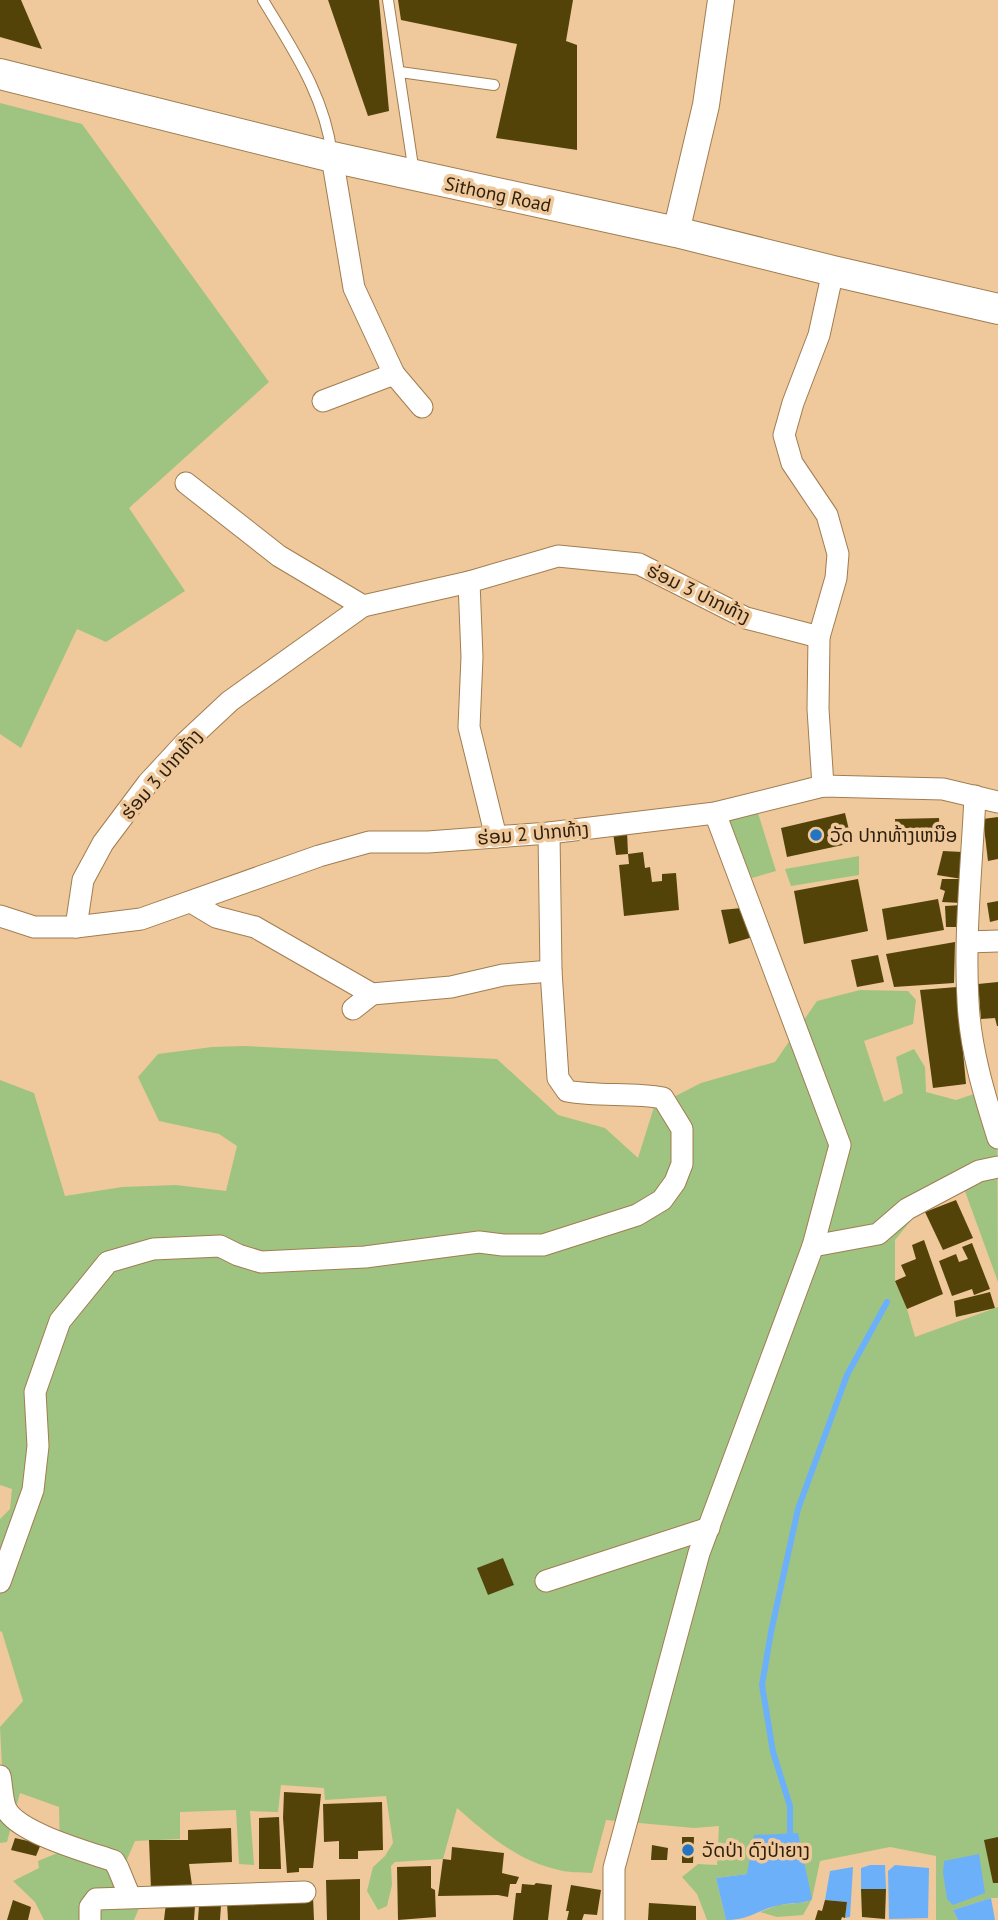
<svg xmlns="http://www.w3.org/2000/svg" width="998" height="1920" font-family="'PT Sans','Noto Sans Lao',sans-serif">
<rect width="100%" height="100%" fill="#efc99b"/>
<g fill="#9fc481">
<path d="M 0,103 L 82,124 L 269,382 L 129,508 L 185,591 L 106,642 L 77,629 L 21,748 L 0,734 Z"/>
<path d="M 758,813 L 776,871 L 752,878 L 726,819 Z"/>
<path d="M 859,856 L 859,875 L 791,886 L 785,869 Z"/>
<path d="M 860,990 L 908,991 L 916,1000 L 913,1024 L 864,1041 L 884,1102 L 903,1093 L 896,1057 L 914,1049 L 925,1067 L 926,1092 L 956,1100 L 974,1094 L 997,1096 L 998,1282 L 962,1183 L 922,1207 L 895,1240 L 895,1281 L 907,1309 L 915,1337 L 998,1307 L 998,1898 L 991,1898 L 953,1910 L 958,1920 L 936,1920 L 936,1856 L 890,1847 L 820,1861 L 812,1899 L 803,1915 L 777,1917 L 760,1912 L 778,1905 L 808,1902 L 747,1874 L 716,1878 L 726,1920 L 707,1920 L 697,1894 L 682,1877 L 698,1864 L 717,1865 L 719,1826 L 694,1828 L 606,1820 L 592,1873 C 581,1872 569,1873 559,1870 C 518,1861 488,1835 457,1808 L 443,1859 L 395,1862 L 391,1866 L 392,1885 L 387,1906 L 378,1910 L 367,1891 L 373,1867 L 385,1856 L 393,1843 L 386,1796 L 325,1800 L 324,1788 L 281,1785 L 278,1812 L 250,1811 L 254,1865 L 239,1864 L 236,1810 L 180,1812 L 180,1839 L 135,1841 L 116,1885 L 140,1906 L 134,1920 L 44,1920 L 35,1902 L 13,1881 L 39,1868 L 38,1861 L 60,1852 L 59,1807 L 20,1793 L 7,1842 L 0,1843 L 0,1790 L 3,1787 L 0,1727 L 23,1701 L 2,1632 L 0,1631 L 0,1519 L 10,1509 L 12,1489 L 0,1485 L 0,1080 L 34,1093 L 65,1196 L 122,1187 L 176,1185 L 226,1191 L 237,1146 L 219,1134 L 159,1121 L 138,1077 L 158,1054 L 212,1047 L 244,1046 L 497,1059 L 558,1115 L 605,1128 L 638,1158 L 654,1107 L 701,1083 L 775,1062 L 817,1001 Z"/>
</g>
<g fill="#6cb0fa">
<path d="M 798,1833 L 812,1899 C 803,1905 791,1902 780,1905 C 758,1909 752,1920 726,1920 L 716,1878 L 747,1874 L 754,1835 Z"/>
<path d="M 979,1854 L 985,1893 L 953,1905 L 947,1899 L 943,1873 L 944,1861 Z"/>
<path d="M 870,1865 L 885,1865 L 886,1889 L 861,1889 L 861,1868 Z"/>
<path d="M 895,1865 L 929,1868 L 928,1918 L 889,1919 L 888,1871 Z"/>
<path d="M 853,1867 L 850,1917 L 845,1918 L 847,1902 L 825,1900 L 830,1871 Z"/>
<path d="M 991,1898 L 995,1920 L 958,1920 L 953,1910 Z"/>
</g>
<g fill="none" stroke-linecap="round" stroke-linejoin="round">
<path stroke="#6cb0fa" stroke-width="6" d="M 790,1833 L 790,1806 L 773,1752 L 762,1685 L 771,1632 L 798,1509 L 847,1375 L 887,1302"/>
</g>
<g fill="#534309">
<path d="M 0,0 L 21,0 L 42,49 L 0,37 Z"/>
<path d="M 328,0 L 379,0 L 389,111 L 368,116 Z"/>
<path d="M 398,0 L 573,0 L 566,41 L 577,45 L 577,150 L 496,138 L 517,44 L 401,20 Z"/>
<path d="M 845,813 L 852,843 L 787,857 L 781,828 Z"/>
<path d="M 998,817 L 998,859 L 988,861 L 983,819 Z"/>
<path d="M 939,818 L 940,838 L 896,839 L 895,819 Z"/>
<path d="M 627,831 L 628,854 L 616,855 L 613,832 Z"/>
<path d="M 943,851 L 962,852 L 962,879 L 961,903 L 942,902 L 945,891 L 940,889 L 942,879 L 962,879 L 937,875 Z"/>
<path d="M 643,852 L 645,868 L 650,867 L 652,882 L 662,881 L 662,874 L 676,873 L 679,910 L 624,916 L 619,865 L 629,864 L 628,854 Z"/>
<path d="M 858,879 L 868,931 L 804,944 L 794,891 Z"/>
<path d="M 938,899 L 944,930 L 887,940 L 882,909 Z"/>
<path d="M 998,901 L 998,920 L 990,922 L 987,903 Z"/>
<path d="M 962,905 L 961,927 L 946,927 L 945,906 Z"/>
<path d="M 742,908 L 753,937 L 729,944 L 721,910 Z"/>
<path d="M 955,942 L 954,983 L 894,987 L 886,954 Z"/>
<path d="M 878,955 L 884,982 L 857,987 L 851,960 Z"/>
<path d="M 998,982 L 998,1026 L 997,1026 L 995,1018 L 981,1019 L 978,984 Z"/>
<path d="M 957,987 L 966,1084 L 933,1088 L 920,990 Z"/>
<path d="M 956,1200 L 973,1238 L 943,1250 L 925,1212 Z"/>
<path d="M 924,1240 L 943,1294 L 907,1309 L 895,1281 L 906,1276 L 901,1265 L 916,1259 L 912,1245 Z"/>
<path d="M 972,1243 L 990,1289 L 974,1295 L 972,1289 L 952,1296 L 939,1261 L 956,1254 L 959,1262 L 968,1259 L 962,1247 Z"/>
<path d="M 990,1292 L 995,1308 L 956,1317 L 954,1301 Z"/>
<path d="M 503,1558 L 514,1585 L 488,1595 L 477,1568 Z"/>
<path d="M 284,1792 L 321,1794 L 313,1868 L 299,1868 L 299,1872 L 287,1873 L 283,1818 Z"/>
<path d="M 382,1802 L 383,1850 L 358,1851 L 358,1859 L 339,1859 L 339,1841 L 324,1842 L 323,1804 Z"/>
<path d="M 279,1817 L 281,1869 L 259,1869 L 259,1818 Z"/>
<path d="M 231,1828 L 232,1862 L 189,1864 L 192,1885 L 151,1889 L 149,1840 L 188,1840 L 188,1830 Z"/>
<path d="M 682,1837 L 694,1837 L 693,1863 L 682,1863 Z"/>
<path d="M 998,1837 L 998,1883 L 993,1883 L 984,1840 Z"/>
<path d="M 15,1838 L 41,1844 L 36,1856 L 11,1850 Z"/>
<path d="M 652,1845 L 668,1848 L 667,1860 L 651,1860 Z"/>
<path d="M 452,1847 L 504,1853 L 502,1873 L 519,1877 L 516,1884 L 510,1884 L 508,1897 L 498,1895 L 438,1896 L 443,1859 L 451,1860 Z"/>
<path d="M 431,1866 L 431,1888 L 435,1890 L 436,1917 L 398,1920 L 397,1867 Z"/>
<path d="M 360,1879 L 360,1920 L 327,1920 L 326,1880 Z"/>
<path d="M 536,1883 L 552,1885 L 548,1920 L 513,1920 L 516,1893 L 521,1893 L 522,1884 L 534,1885 Z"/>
<path d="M 571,1885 L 601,1890 L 597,1915 L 584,1914 L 582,1920 L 567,1920 L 569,1911 L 566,1911 Z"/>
<path d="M 861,1889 L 886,1889 L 885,1919 L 862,1917 Z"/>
<path d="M 313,1897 L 314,1920 L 228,1920 L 227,1902 Z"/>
<path d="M 13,1900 L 31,1907 L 28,1920 L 7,1920 Z"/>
<path d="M 825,1900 L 847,1902 L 845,1918 L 842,1917 L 841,1920 L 815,1920 L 818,1910 L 822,1911 Z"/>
<path d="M 166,1903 L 195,1906 L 194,1920 L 164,1920 Z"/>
<path d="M 649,1903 L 696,1906 L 696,1920 L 648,1920 Z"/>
<path d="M 199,1905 L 221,1905 L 220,1920 L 198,1920 Z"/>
</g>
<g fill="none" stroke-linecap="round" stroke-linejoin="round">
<defs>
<g id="service">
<path d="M 263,0 C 293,50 325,96 332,155"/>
<path d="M 388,0 L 414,173"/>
<path d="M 400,72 L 494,85"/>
</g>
<g id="minor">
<path d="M 332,157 L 354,288 L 394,374 L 422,407"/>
<path d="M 323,401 L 394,374"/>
<path d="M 186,483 L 279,556 L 363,606 L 469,582 L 558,556 L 639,564 L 746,618 L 819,637"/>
<path d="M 469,582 L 472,657 L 469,727 L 496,837"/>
<path d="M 823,786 L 818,709 L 819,637 L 836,578 L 838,554 L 827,515 L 792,463 L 784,435 L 793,403 L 819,335 L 833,271"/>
<path d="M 975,796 C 972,864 964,934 968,1001 C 970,1048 984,1094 998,1138"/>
<path d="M 191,902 L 216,917 L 255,927 L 372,994 L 451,987 L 503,975 L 551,971"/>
<path d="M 0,916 L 34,927 L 76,927 L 141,919 L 319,856 L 369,842 L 428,842 L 549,833 L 715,813 L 823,786 L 943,789 L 998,802"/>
<path d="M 76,927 L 83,880 L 103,843 L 148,783 L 185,743 L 230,701 L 363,606"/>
<path d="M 968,942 L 998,941"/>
<path d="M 353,1009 L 372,994"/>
<path d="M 813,1246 L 878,1234 L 907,1209 L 979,1171 L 998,1167"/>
<path d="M 546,1581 L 709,1528"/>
<path d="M 0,1582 L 33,1490 L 38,1446 L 35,1392 L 60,1321 L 108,1262 L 153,1249 L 220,1246 L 238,1255 L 261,1262 L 365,1257 L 479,1242 L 503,1245 L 543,1245 L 637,1215 L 662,1200 L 675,1182 L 682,1164 L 682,1129 L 663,1098 C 632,1092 599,1097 567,1091 L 558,1078 L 551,971 L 549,833"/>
<path d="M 0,1776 C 2,1786 2,1800 6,1809 C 18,1833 88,1852 114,1861 L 118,1868 L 130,1897"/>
<path d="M 90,1920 L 90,1907 L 96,1899 L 305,1892"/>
<path d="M 614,1920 L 614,1868 L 699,1553 L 813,1246 L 840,1145 L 715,813"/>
</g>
<path id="tertiary" d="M 676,232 L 706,105 L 721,0"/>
<path id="secondary" d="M 0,74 L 332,157 L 676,232 L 833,271 L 998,309"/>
</defs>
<use href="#service" stroke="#a07d51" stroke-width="12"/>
<use href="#minor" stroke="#a07d51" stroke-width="23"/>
<use href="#tertiary" stroke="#a07d51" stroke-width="28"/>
<use href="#secondary" stroke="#a07d51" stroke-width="32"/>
<use href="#service" stroke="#fff" stroke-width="10"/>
<use href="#minor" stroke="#fff" stroke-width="21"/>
<use href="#tertiary" stroke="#fff" stroke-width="26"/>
<use href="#secondary" stroke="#fff" stroke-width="30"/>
</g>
<g fill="#2374c3" stroke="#efc99b" stroke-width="2.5">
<circle cx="816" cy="835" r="7"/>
<circle cx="688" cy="1850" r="7"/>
</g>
<g text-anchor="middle" stroke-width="7" stroke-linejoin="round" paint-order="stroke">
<g font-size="19" fill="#2d1f0d" stroke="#efc99b">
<text transform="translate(498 194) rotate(12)" y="7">Sithong Road</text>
<text transform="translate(699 593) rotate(26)" y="7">ຮ່ອມ 3 ປາກທ້າງ</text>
<text transform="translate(161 774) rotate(-49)" y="7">ຮ່ອມ 3 ປາກທ້າງ</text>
<text transform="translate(533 833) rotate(-5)" y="7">ຮ່ອມ 2 ປາກທ້າງ</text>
</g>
<g font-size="19" fill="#2d1f0d" stroke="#efc99b" text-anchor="start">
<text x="830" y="842">ວັດ ປາກທ້າງເຫນືອ</text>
<text x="702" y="1857">ວັດປ່າ ດົງປ່າຍາງ</text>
</g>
</g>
</svg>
